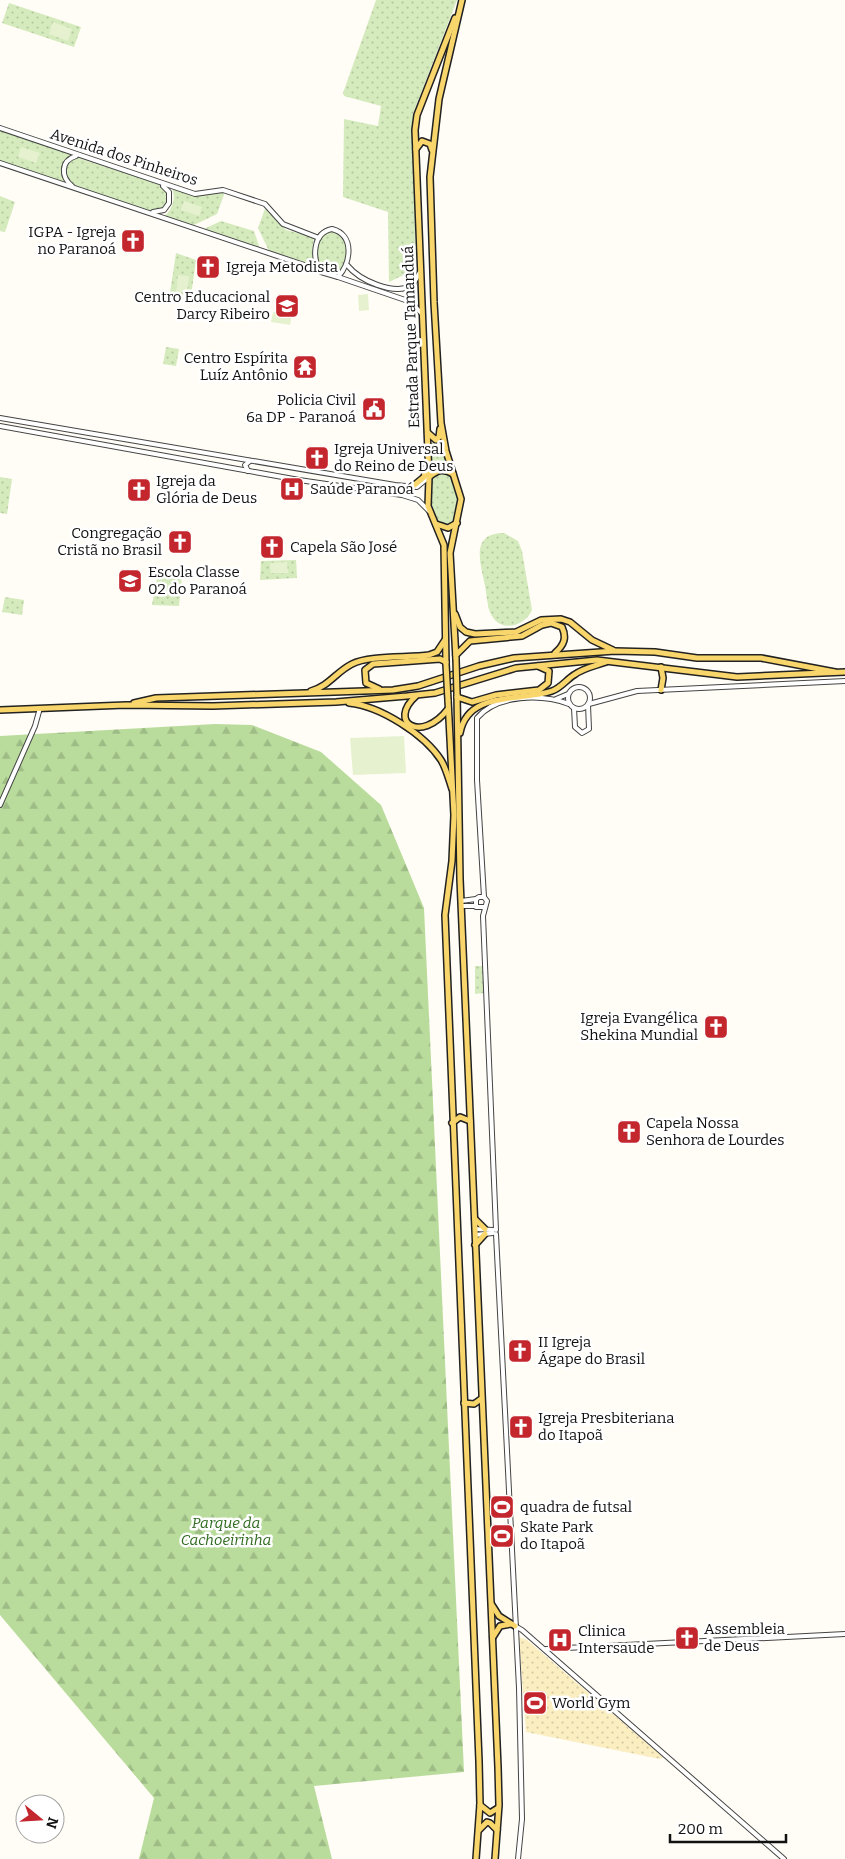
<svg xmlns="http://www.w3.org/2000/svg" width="845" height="1859" font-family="Bitter,serif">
<defs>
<pattern id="grass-dots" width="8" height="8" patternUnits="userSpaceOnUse" patternTransform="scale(1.25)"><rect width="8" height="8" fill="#d5ebbd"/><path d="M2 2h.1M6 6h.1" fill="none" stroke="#b6c8a1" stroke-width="1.8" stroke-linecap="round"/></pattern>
<pattern id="forest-firs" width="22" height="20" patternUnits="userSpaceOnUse" patternTransform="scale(1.25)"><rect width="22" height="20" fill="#b9dc9c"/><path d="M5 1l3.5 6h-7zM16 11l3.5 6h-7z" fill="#9ebc85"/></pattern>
<pattern id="sand-dots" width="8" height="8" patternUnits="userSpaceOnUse" patternTransform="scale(1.25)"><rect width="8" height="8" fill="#fbeec1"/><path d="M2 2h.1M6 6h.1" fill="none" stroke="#d6cba5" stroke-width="1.8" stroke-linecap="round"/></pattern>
</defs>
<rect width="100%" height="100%" fill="#fffdf5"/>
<g fill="url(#grass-dots)">
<path d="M 376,0 L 457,0 L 413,114 L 416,269 L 389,282 L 388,212 L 343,197 L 344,119 L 378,126 L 381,106 L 344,96 L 343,93 Z"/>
<path d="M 9,3 L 81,27 L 74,47 L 2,23 Z"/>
<path d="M 0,130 L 74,155 L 64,163 L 62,177 L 65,183 L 0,162 Z"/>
<path d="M 78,158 L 159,184 L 168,192 L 167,202 L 163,209 L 149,210 L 74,186 L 67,179 L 65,170 L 70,161 Z"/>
<path d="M 172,187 L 193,195 L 226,189 L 217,214 L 194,225 L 165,216 C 173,208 176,198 172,187 Z"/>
<path d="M 0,196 L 15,202 L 5,232 L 0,231 Z"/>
<path d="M 266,206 L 286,230 L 314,237 L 312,253 L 316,266 L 269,251 L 258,228 Z"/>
<path d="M 221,221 L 254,231 L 260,249 L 202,230 Z"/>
<path d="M 332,231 C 354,237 348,262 338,275 L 322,271 C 315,256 313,237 332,231 Z"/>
<path d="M 176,253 L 196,260 L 191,296 L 170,293 Z"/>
<path d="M 166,347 L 179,349 L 176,366 L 163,364 Z"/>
<path d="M 442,439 L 450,470 L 431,473 L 430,442 L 437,444 Z"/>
<path d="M 440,471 L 453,475 C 455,484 459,494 458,502 C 457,521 442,540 431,513 C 428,504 430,489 430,478 Z"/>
<path d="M 0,477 L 12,479 L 7,514 L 0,513 Z"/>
<path d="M 504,533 L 518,541 L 522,551 L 532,610 C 525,626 502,633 492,616 C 487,609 487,595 485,586 C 481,564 469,533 504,533 Z"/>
<path d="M 296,560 L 297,578 L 260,580 L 261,561 Z"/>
<path d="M 158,573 L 182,575 L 179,606 L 152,605 Z"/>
<path d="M 5,597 L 24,600 L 22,615 L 2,612 Z"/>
<path d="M 475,966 L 483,966 L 484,993 L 475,994 Z"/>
</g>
<path fill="url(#forest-firs)" d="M 215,724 L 252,725 L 321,752 L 381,805 L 424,908 L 464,1772 L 314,1786 L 332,1859 L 139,1859 L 154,1798 L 0,1615 L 0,736 Z"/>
<path fill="url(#sand-dots)" d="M 519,1637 L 527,1640 L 663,1757 L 660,1759 L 526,1732 Z"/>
<g fill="#e6f2cf">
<path d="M 53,22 L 72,29 L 68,41 L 49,34 Z"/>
<path d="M 21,147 L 40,153 L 36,163 L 18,157 Z"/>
<path d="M 184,201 L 202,207 L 199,216 L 181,210 Z"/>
<path d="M 178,275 L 189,276 L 187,293 L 176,291 Z"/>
<path d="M 368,294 L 369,310 L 359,311 L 358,295 Z"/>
<path d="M 273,312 L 292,315 L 290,325 L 271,322 Z"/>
<path d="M 287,562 L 288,573 L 271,573 L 270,563 Z"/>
<path d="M 404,736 L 406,773 L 353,775 L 350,738 Z"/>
</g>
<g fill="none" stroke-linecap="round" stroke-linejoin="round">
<defs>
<g id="minor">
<path d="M 0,128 L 195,194 L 223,190 L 265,204 L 283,224 L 319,238"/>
<path d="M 0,163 L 319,270"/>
<path d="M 72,186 C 61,177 60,161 76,156"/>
<path d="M 153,212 L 164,210 L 169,203 L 169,192 L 163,186"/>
<path d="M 332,229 C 355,235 351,263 338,277 L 321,272 C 312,259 312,233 332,229 Z"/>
<path d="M 347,265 C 360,281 393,295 412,286 L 420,272"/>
<path d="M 338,277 L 411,302 L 421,313"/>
<path d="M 0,418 L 395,485 L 417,487 L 429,477"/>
<path d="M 0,426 L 299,480 L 402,495 L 418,500 L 429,511"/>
<path d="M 248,471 L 245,465 L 250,461"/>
<circle cx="579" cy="698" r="11"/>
<path d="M 556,699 L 568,694"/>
<path d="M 589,704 L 637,691 L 845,681"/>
<path d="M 574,708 L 575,727 L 582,733 L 589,729 L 588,705"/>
<path d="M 0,805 L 35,726 L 40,708"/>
<path d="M 484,897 L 477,780 L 477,718 C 497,694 542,694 569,704"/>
<path d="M 461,901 L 476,899"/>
<path d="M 461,906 L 476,906"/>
<path d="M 484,907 L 476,907 L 476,899 L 479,897 L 484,897 L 487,901 L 483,916 L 496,1230"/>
<path d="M 475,1229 L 493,1230"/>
<path d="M 496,1234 L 519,1688 L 522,1819 L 518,1859"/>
<path d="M 475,1235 L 493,1233"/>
<path d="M 515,1626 L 522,1630 L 784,1859"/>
<path d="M 546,1649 L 845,1634"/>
</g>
<g id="major">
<path d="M 416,149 L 422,141 L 430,144 L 432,150"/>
<path d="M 428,433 L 436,440 L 439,437 L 440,429"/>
<path d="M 429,477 C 438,470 443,468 453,474"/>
<path d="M 412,487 L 424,477 L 426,468"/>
<path d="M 436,524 L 448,528 L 457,523"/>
<path d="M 455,614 L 460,627 L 466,632 L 475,634 L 516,632 L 541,620 L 561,619 L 570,622 L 592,640 L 613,650"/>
<path d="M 456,655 L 470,641 L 522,636 L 542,625 L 551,623 L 562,627 C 567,638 564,645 555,653"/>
<path d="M 456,659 L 450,553 L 461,499 L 446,451 L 441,423 L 434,302 L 430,177 L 439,99 L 462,0"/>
<path d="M 446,664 L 444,545 L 428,506 L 429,477 L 415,130 L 417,115 L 455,18"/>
<path d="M 661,667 L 663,678 L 661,690"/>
<path d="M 379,689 L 366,683 L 365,670 L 373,664 L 440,659 L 446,662"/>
<path d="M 311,691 C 329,686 336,672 352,664 C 369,655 408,658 429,655 L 437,652 L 445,640"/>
<path d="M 457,694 L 460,879 L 498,1767 L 499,1805 L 495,1859"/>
<path d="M 416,696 C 387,722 421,744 448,709"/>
<path d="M 457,697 L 472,702 L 496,695 L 539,690 L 548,683 L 549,671 L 538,666"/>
<path d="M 448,700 L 454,815 L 452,861 L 445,915 L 479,1761 L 480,1804 L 476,1859"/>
<path d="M 134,703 L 156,698 L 393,690 L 418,686 L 479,666 L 514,658 L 615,651 L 655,652 L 697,658 L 761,658 L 835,672"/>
<path d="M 349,703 C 380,706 424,734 441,760 C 446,768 449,780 452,789"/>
<path d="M 0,710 L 126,705 L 213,706 L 336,702 L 407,696 L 435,693 L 516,668 L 597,660 L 737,677 L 845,672"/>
<path d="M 460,733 C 468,690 521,702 552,691 C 561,688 566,680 574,675 C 583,668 595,666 606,662"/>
<path d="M 452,1123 L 460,1117 L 470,1121"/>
<path d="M 475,1219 L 485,1229"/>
<path d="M 475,1245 L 485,1234"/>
<path d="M 464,1403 L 474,1404 L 481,1399"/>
<path d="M 492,1605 L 499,1616 L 515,1626"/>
<path d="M 493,1637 L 500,1626 L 511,1624"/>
<path d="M 480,1805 L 490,1813 L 498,1808"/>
<path d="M 479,1830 L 487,1822 L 490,1823 L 497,1830"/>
</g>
</defs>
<use href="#minor" stroke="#444" stroke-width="6"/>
<use href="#major" stroke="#222" stroke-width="8"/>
<use href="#minor" stroke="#fff" stroke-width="4"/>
<use href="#major" stroke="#f9d66b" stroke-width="5"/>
<defs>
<g id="major-bridge">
<path d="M 456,659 L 457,694"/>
<path d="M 446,664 L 448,700"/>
</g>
</defs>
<use href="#major-bridge" stroke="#222" stroke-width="8" stroke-linecap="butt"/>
<use href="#major-bridge" stroke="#f9d66b" stroke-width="5"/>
</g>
<defs>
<symbol id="church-square" viewBox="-11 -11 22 22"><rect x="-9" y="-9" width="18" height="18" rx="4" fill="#c4262e" stroke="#fff"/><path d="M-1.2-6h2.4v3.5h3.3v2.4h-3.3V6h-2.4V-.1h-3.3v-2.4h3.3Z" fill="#fff"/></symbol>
<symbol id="school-square" viewBox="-11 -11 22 22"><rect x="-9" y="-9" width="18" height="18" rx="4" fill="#c4262e" stroke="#fff"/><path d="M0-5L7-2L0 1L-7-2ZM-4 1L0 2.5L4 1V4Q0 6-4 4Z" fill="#fff"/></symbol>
<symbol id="temple-square" viewBox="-11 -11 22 22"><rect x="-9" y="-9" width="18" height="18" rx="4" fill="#c4262e" stroke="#fff"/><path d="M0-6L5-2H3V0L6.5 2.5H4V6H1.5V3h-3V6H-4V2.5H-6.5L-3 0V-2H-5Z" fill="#fff"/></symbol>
<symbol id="civic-square" viewBox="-11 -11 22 22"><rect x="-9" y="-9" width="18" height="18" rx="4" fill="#c4262e" stroke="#fff"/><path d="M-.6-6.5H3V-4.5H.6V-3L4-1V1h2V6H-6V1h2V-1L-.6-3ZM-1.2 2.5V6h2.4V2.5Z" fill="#fff"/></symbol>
<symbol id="hospital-square" viewBox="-11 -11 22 22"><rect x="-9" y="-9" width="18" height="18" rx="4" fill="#c4262e" stroke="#fff"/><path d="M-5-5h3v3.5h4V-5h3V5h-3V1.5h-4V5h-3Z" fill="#fff"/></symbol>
<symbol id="stadium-square" viewBox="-11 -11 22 22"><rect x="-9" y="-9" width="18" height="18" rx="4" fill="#c4262e" stroke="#fff"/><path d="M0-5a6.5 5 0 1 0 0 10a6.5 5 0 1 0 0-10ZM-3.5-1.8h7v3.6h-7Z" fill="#fff"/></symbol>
</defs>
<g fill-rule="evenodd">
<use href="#church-square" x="119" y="227" width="28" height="28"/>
<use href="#church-square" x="194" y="253" width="28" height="28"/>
<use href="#school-square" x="273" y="292" width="28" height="28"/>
<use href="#temple-square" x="291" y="353" width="28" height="28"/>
<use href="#civic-square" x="360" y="395" width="28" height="28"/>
<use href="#church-square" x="303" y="444" width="28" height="28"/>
<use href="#hospital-square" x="278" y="475" width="28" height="28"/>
<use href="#church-square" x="125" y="476" width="28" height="28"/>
<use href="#church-square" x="166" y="528" width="28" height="28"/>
<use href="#church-square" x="258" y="533" width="28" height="28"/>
<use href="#school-square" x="116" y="567" width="28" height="28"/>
<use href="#church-square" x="702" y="1013" width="28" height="28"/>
<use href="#church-square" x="615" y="1118" width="28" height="28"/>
<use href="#church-square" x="506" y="1337" width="28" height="28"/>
<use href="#church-square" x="507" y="1413" width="28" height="28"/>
<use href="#stadium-square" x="488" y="1493" width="28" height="28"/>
<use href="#stadium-square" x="488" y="1522" width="28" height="28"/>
<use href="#church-square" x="673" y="1624" width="28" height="28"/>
<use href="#hospital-square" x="546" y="1626" width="28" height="28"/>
<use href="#stadium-square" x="521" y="1689" width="28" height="28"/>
</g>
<g text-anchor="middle" stroke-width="5" stroke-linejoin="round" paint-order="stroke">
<g font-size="15" fill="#111" stroke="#fff">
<text transform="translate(124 157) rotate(18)" y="5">Avenida dos Pinheiros</text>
<text transform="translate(411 337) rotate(-92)" y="5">Estrada Parque Tamanduá</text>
</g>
<g font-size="15" fill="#111" stroke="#fff" text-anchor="start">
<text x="116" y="237" text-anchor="end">IGPA - Igreja<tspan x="116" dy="17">no Paranoá</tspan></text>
<text x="226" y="272">Igreja Metodista</text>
<text x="270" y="302" text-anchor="end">Centro Educacional<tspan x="270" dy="17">Darcy Ribeiro</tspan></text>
<text x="288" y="363" text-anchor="end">Centro Espírita<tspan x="288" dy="17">Luíz Antônio</tspan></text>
<text x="356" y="405" text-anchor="end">Policia Civil<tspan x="356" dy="17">6a DP - Paranoá</tspan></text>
<text x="334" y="454">Igreja Universal<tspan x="334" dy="17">do Reino de Deus</tspan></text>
<text x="156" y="486">Igreja da<tspan x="156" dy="17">Glória de Deus</tspan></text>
<text x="310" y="494">Saúde Paranoá</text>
<text x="162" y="538" text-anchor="end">Congregação<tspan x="162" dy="17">Cristã no Brasil</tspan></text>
<text x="290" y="552">Capela São José</text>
<text x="148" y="577">Escola Classe<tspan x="148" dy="17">02 do Paranoá</tspan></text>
<text x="698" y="1023" text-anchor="end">Igreja Evangélica<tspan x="698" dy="17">Shekina Mundial</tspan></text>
<text x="646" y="1128">Capela Nossa<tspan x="646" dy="17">Senhora de Lourdes</tspan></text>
<text x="538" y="1347">II Igreja<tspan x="538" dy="17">Ágape do Brasil</tspan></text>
<text x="538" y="1423">Igreja Presbiteriana<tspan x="538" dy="17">do Itapoã</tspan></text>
<text x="520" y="1512">quadra de futsal</text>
<text x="520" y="1532">Skate Park<tspan x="520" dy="17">do Itapoã</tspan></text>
<text x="704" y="1634">Assembleia<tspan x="704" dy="17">de Deus</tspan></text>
<text x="578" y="1636">Clinica<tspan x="578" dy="17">Intersaude</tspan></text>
<text x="552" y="1708">World Gym</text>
</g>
<g font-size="15" font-style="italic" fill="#2f6b1f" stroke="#fff">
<text x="226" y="1528">Parque da<tspan x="226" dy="17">Cachoeirinha</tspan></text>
</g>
</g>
<g transform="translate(40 1819) rotate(108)"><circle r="24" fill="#ffffff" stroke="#a0a0a0"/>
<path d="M0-4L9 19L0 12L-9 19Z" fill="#c4262e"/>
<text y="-8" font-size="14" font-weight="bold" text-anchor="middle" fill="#111111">N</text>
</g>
<path d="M670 1834v8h116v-8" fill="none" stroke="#111111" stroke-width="2.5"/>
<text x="678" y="1834" font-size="15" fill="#111111" stroke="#ffffff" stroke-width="4" paint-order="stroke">200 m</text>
</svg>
